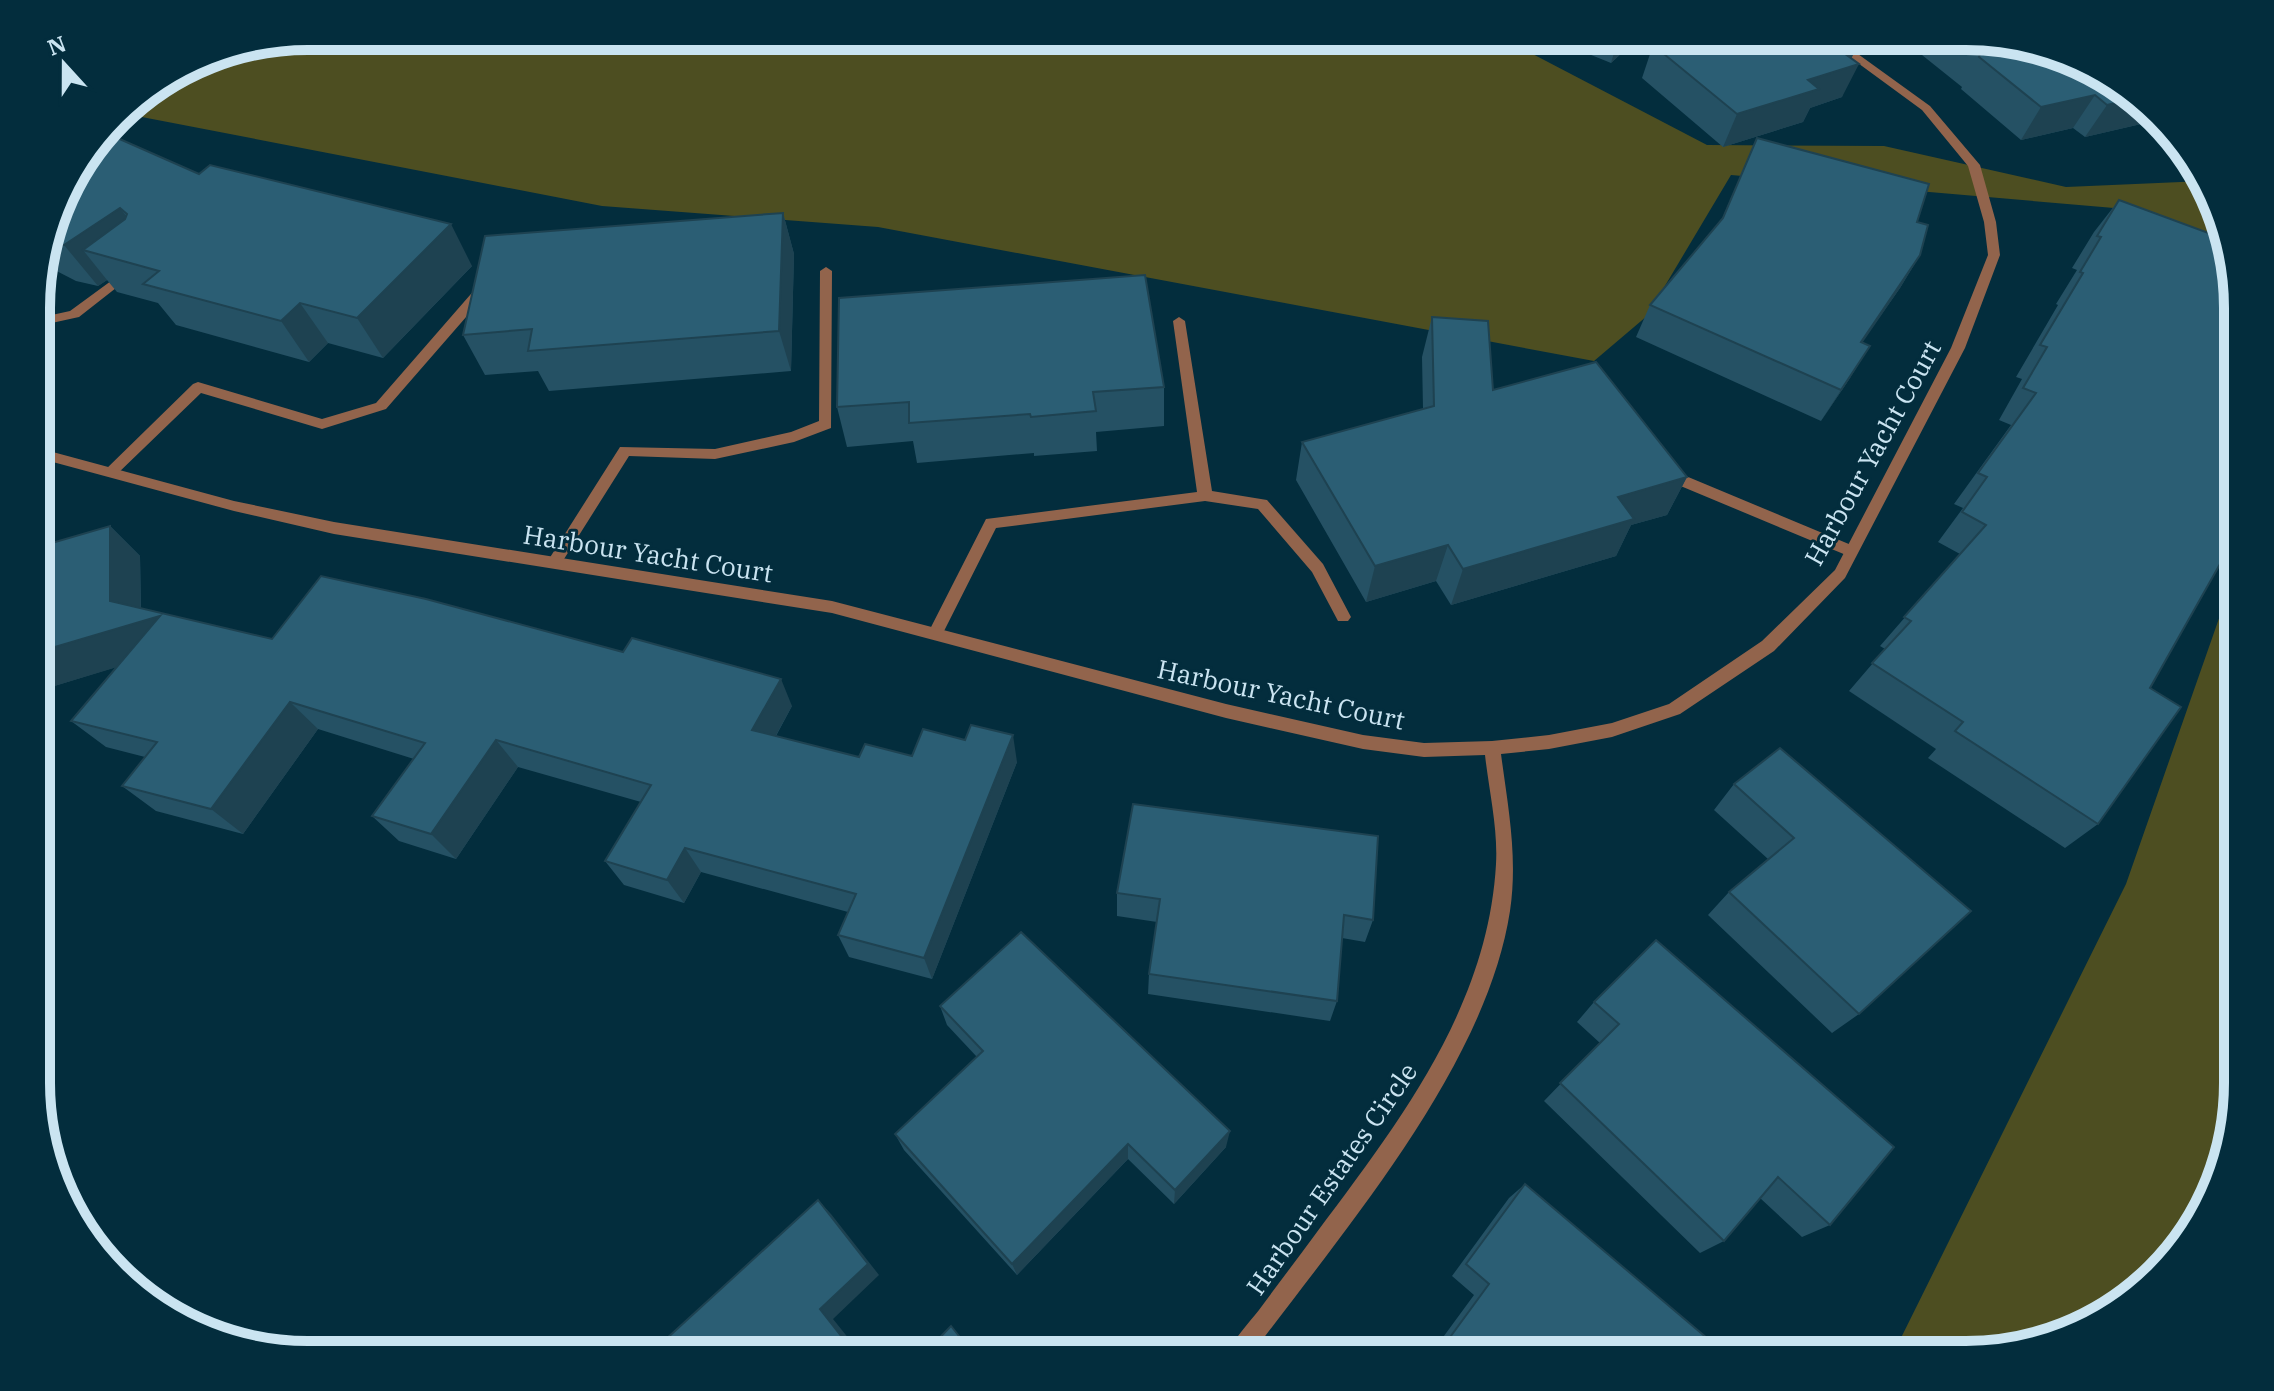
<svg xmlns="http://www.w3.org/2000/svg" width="2274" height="1391" font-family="'IBM Plex Serif',serif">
<rect width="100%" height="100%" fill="#032d3d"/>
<g fill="#4d4e21">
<path d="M 308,36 L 1483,36 L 1504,39 L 1707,145 L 1884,146 L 2066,187 L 2204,181 L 2222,240 L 2149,211 L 1731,175 L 1647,316 L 1594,361 L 878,227 L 602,206 L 121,113 L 128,104 L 204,57 Z"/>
<path d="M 2237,567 L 2237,1100 L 2192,1234 L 2101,1319 L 1983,1354 L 1893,1354 L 2126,884 Z"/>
</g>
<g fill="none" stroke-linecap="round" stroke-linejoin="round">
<g fill="#92644c" fill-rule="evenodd">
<path d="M 826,267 L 832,271 L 831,428 L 794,442 L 715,459 L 629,456 L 559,567 L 549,567 L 547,563 L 549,559 L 620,447 L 715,449 L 791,432 L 819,421 L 820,271 Z"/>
<path d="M 126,270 L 130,271 L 130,277 L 79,317 L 38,326 L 38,318 L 70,311 Z"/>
<path d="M 482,286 L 488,290 L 487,293 L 386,409 L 322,429 L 201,393 L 115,476 L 110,477 L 103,472 L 193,384 L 198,382 L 322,419 L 376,403 L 477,287 Z"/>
<path d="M 1179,317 L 1185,321 L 1212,491 L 1267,500 L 1323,564 L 1351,617 L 1348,621 L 1338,621 L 1312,572 L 1258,509 L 1205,501 L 996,528 L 941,637 L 931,637 L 928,633 L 986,519 L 1197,492 L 1173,321 Z"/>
<path d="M 1668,463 L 1673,464 L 1681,474 L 1856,547 L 1858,551 L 1851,557 L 1846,555 L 1671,482 L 1661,468 Z"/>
</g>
<path fill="#92644c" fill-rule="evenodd" d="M 1821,36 L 1833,36 L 1930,106 L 1980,165 L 1996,222 L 2000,255 L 1965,348 L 1845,578 L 1774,651 L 1680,714 L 1612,737 L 1549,749 L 1501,754 C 1508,807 1518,857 1510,911 C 1486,1067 1343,1231 1251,1355 L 1227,1355 C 1234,1338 1248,1324 1259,1310 C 1278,1284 1298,1258 1317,1232 C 1400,1121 1488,1007 1496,864 C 1498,828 1489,791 1485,755 L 1424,757 L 1363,749 L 1226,718 L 832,613 L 334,534 L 234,511 L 38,458 L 38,448 L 234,501 L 334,522 L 832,601 L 1226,704 L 1363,735 L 1424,743 L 1492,741 L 1549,735 L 1612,723 L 1669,704 L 1762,641 L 1835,570 L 1951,348 L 1988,255 L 1984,222 L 1968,166 L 1922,110 Z"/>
</g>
<g fill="#255164">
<path d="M 1544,36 L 1640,36 L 1611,63 Z"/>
<path d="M 1862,36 L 1851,59 L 1842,97 L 1810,108 L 1803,122 L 1723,147 L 1642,78 L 1653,45 Z"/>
<path d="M 1887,36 L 1966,36 L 2117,82 L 2154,121 L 2085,137 L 2073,128 L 2021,140 L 1961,89 L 1962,87 L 1907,43 L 1901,45 Z"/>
<path d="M 1757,138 L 1917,222 L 1920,255 L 1900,288 L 1862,342 L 1850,378 L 1821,421 L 1636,337 L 1650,305 L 1722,219 Z"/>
<path d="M 199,174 L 472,266 L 383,358 L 328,343 L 309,362 L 176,325 L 158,303 L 117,292 L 107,280 L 98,286 L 76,281 L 41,263 L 64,187 Z"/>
<path d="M 2119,200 L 2150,688 L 2098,824 L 2065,848 L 1928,758 L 1936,749 L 1849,691 L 1885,649 L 1880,646 L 1960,554 L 1938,542 L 1963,508 L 1954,504 L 2011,425 L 1999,420 L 2022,379 L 2016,377 L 2058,305 L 2056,304 L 2077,270 L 2072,268 L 2094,232 Z"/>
<path d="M 783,213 L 794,254 L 791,371 L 549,391 L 538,371 L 485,375 L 463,335 Z"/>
<path d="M 839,298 L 1164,387 L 1164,426 L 1096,432 L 1097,451 L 1034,456 L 1034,453 L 917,463 L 913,441 L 847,447 L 837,407 Z"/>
<path d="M 1432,317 L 1493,390 L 1687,477 L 1667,515 L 1631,525 L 1616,556 L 1451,605 L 1436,581 L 1366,602 L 1296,480 L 1302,442 L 1423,409 L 1422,357 Z"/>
<path d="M 110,526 L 140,556 L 141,608 L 272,639 L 792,706 L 776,736 L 859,757 L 912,756 L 1017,762 L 932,979 L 849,957 L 838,935 L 848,912 L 701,872 L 684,903 L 624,885 L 605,861 L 641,802 L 518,767 L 456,859 L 399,841 L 372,816 L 414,759 L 318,729 L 243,834 L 156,811 L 122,786 L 145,757 L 106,747 L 71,721 L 116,667 L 38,691 L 38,544 L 41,546 Z"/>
<path d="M 1780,748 L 1859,1014 L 1832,1033 L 1708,915 L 1729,892 L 1768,859 L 1714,810 L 1734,784 Z"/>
<path d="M 1133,804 L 1373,920 L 1365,942 L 1342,938 L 1337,1001 L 1330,1021 L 1148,994 L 1149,974 L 1157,922 L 1117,916 L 1117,893 Z"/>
<path d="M 1656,940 L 1830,1225 L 1802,1237 L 1760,1198 L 1724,1241 L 1700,1253 L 1544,1101 L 1600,1043 L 1577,1022 L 1594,1002 Z"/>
<path d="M 940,1006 L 1226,1147 L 1174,1204 L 1128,1159 L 1017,1275 L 904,1150 L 895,1134 L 977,1057 L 947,1025 Z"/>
<path d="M 1525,1184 L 1727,1355 L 1430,1355 L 1474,1295 L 1452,1276 L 1509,1198 Z"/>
</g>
<g fill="#1e4251">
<path d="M 1619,36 L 1640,36 L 1611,63 Z"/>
<path d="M 1839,36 L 1862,36 L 1850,61 L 1826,40 Z"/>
<path d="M 1906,36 L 1911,36 L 1907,43 L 1901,45 Z"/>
<path d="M 1859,64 L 1842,97 L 1810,108 L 1803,122 L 1723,147 L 1737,114 L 1808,80 Z"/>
<path d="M 2095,95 L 2073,128 L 2021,140 L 2041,107 Z"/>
<path d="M 2133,99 L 2154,121 L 2085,137 L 2107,105 Z"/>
<path d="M 120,208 L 152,250 L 83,250 L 107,280 L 98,286 L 64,245 Z"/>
<path d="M 783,213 L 794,254 L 791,371 L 779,331 Z"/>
<path d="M 451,224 L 472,266 L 383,358 L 357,318 Z"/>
<path d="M 1920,255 L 1900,288 L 1841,374 L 1861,342 Z"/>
<path d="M 300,303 L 328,343 L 309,362 L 281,321 Z"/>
<path d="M 1870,346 L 1850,378 L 1821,421 L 1841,390 Z"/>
<path d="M 1687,477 L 1667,515 L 1631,525 L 1616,556 L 1451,605 L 1463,569 L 1618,497 Z"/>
<path d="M 110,526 L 140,556 L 141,622 L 160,616 L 190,645 L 38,691 L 38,652 L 110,601 Z"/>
<path d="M 1448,545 L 1436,581 L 1366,602 L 1375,566 Z"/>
<path d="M 781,679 L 792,706 L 764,757 L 752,730 Z"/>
<path d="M 290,702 L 318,729 L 243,834 L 211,809 Z"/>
<path d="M 1013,735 L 1017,762 L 932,979 L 924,958 Z"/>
<path d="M 496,740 L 518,767 L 456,859 L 431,834 Z"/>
<path d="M 685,848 L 701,872 L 684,903 L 667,880 Z"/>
<path d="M 1230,1131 L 1226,1147 L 1174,1204 L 1175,1190 Z"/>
<path d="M 1128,1144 L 1128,1159 L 1017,1275 L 1012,1264 Z"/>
<path d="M 818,1200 L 831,1214 L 879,1275 L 833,1319 L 862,1355 L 856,1355 L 820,1309 Z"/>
</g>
<g fill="#2b5e74" stroke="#1e4251" stroke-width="2">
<path d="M 1684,36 L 1839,36 L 1826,40 L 1859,64 L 1808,80 L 1819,89 L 1737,114 L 1653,45 Z"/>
<path d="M 1956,36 L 1966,36 L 2053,50 L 2117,82 L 2133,99 L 2107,105 L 2095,95 L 2041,107 L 1979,57 L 1980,54 Z"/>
<path d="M 106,133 L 199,174 L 210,165 L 451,224 L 357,318 L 300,303 L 281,321 L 143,284 L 159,271 L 83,250 L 125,219 L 127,214 L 120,208 L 64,245 L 48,241 L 64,187 Z"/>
<path d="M 1757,138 L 1929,184 L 1917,222 L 1928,225 L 1920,255 L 1861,342 L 1870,346 L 1841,390 L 1650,305 L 1723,218 Z"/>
<path d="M 2119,200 L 2222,238 L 2237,290 L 2237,493 L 2224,525 L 2237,532 L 2237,534 L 2150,688 L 2181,707 L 2098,824 L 1955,731 L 1963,722 L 1872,663 L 1911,621 L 1904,617 L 1986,525 L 1962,512 L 1987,477 L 1978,473 L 2036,393 L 2023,388 L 2047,347 L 2040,345 L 2083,273 L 2080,272 L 2101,237 L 2097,236 Z"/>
<path d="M 783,213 L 779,331 L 528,351 L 532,329 L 463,335 L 485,236 Z"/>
<path d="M 1145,275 L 1164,387 L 1093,392 L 1096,411 L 1031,417 L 1030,414 L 909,423 L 909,402 L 837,407 L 839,298 Z"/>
<path d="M 1432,317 L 1488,321 L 1493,390 L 1596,362 L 1687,477 L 1618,497 L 1634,519 L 1463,569 L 1448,545 L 1375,566 L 1302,442 L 1434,406 Z"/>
<path d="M 110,526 L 110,601 L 272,639 L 321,576 L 426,599 L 623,652 L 632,638 L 781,679 L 752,730 L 859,757 L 865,744 L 912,756 L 923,729 L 965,740 L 971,725 L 1013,735 L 924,958 L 838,935 L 856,894 L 685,848 L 667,880 L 605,861 L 651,785 L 496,740 L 431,834 L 372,816 L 425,743 L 290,702 L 211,809 L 122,786 L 157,742 L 71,721 L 160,616 L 38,652 L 38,547 Z"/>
<path d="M 1780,748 L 1971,911 L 1859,1014 L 1729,892 L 1794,838 L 1734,784 Z"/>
<path d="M 1133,804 L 1378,836 L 1373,920 L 1344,915 L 1337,1001 L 1149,974 L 1160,899 L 1117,893 Z"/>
<path d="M 1021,932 L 1230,1131 L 1175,1190 L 1128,1144 L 1012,1264 L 895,1134 L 983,1051 L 940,1006 Z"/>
<path d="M 1656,940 L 1894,1147 L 1830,1225 L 1778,1177 L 1724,1241 L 1560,1083 L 1619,1024 L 1594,1002 Z"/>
<path d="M 1525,1184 L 1727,1355 L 1437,1355 L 1489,1284 L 1466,1264 Z"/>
<path d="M 818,1200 L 868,1264 L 820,1309 L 856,1355 L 654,1355 L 652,1352 Z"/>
<path d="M 951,1326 L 974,1355 L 923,1355 Z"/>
</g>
<g text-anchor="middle" stroke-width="6" stroke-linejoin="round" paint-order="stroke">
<g font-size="26" fill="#cae4f1" stroke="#032d3d">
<text transform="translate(1873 453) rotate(-61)" y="9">Harbour Yacht Court</text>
<text transform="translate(648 554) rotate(9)" y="9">Harbour Yacht Court</text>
<text transform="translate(1281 695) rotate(12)" y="9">Harbour Yacht Court</text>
<text transform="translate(1332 1179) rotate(-55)" y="9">Harbour Estates Circle</text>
</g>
</g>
<path d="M0 0H2274V1391H0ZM308 50H1966A258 258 0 0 1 2224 308V1083A258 258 0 0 1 1966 1341H308A258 258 0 0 1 50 1083V308A258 258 0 0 1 308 50Z" fill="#032d3d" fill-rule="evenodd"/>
<path fill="none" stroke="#cae4f1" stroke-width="10" d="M308 50H1966A258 258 0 0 1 2224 308V1083A258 258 0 0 1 1966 1341H308A258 258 0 0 1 50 1083V308A258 258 0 0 1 308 50Z"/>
<g transform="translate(64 64) rotate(339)" stroke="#032d3d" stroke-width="6" paint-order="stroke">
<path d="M0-6L14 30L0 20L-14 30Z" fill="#cae4f1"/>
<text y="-12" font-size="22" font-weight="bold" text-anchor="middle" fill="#cae4f1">N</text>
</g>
</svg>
